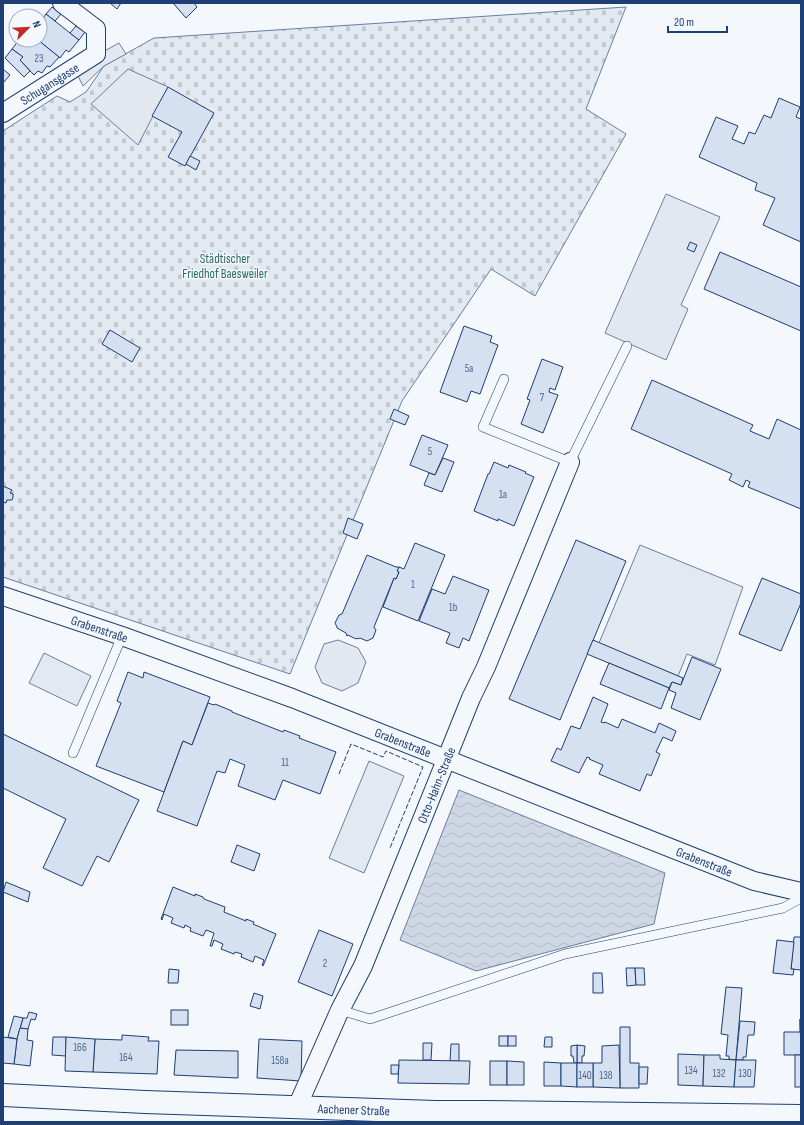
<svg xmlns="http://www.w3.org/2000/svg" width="804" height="1125" font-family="'Sofia Sans Condensed',sans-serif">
<defs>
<pattern id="cemetery-stones" width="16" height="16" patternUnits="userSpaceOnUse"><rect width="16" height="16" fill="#e3e9f0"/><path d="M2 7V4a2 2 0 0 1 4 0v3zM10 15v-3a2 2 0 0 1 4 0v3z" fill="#c2c9d1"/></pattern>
<pattern id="water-waves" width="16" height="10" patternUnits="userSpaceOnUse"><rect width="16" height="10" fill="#cfd7e4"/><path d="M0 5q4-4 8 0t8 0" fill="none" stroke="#b1bac7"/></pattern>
</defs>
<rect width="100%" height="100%" fill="#f4f7fb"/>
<path fill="url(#cemetery-stones)" stroke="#687fa3" d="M 626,7 L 586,109 L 626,134 L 535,296 L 491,269 L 402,401 L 290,674 L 3,577 L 3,131 L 57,96 L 70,102 L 86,92 L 104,66 L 154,38 Z"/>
<g fill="#e3e9f0" stroke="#687fa3">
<path d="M 640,545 L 743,587 L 715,665 L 687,654 L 678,676 L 599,643 Z"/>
<path d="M 44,653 L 91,676 L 77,706 L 29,683 Z"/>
<path d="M 369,761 L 404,776 L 364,873 L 329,858 Z"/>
</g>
<g fill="#e3e8f0" stroke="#687fa3">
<path d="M 119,43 L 126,54 L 104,66 L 83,86 L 74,68 Z"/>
<path d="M 128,69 L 168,87 L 138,145 L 91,104 Z"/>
<path d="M 666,194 L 720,217 L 681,305 L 688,309 L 666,360 L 605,333 Z"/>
<path d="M 338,640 L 358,648 L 366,662 L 358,683 L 342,691 L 322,683 L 315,667 L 324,644 Z"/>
</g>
<path fill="url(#water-waves)" stroke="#687fa3" d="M 459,790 L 665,873 L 654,924 L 476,971 L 400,940 Z"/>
<g fill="#d5e0f0" stroke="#1d3f73">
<path d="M 110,3 L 121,3 L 117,9 Z"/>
<path d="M 173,3 L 194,3 L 197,7 L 186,18 Z"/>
<path d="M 52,7 L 61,14 L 55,21 L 46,14 Z"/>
<path d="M 46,14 L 79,40 L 69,52 L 66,50 L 60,58 L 38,40 L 40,40 L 40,22 Z"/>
<path d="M 76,26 L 85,32 L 79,40 L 70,33 Z"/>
<path d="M 19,40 L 26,46 L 31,40 L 38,40 L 59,57 L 50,67 L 47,66 L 42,73 L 38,71 L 34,75 L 20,60 L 23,57 L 12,49 Z"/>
<path d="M 12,49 L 23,57 L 20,60 L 30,71 L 24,77 L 5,58 Z"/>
<path d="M 3,69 L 10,75 L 3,83 Z"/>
<path d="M 168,87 L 214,113 L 185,166 L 168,157 L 182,132 L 152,116 Z"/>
<path d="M 779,98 L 800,107 L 796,117 L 801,119 L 801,242 L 763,225 L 775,198 L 755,190 L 757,183 L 699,157 L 716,117 L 738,126 L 732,139 L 744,144 L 749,132 L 755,134 L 764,115 L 771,118 Z"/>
<path d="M 190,156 L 200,161 L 196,170 L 186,164 Z"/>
<path d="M 690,242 L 697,245 L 694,252 L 687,249 Z"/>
<path d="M 720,252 L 801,287 L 801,331 L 704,289 Z"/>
<path d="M 464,326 L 492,336 L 490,342 L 498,345 L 480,394 L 471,391 L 467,402 L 440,392 Z"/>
<path d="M 110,330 L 140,348 L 132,362 L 102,344 Z"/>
<path d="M 542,359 L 563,367 L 555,390 L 550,388 L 549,392 L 558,395 L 543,433 L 521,424 L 530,400 L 527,399 Z"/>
<path d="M 652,380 L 753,425 L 750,431 L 769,439 L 777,419 L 801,430 L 801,509 L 748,487 L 750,482 L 746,480 L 743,487 L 729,480 L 732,474 L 631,429 Z"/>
<path d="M 394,409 L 409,416 L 405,425 L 390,419 Z"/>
<path d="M 422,435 L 448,445 L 435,475 L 410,465 Z"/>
<path d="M 443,458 L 454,462 L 442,492 L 424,485 L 429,473 L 435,475 Z"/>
<path d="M 494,462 L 508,468 L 509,465 L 526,472 L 525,473 L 534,477 L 514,526 L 498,519 L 498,521 L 474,511 L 488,474 L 489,474 Z"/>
<path d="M 3,486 L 12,490 L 10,493 L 13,494 L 13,497 L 12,500 L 7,500 L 6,503 L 3,502 Z"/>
<path d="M 348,518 L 363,524 L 357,539 L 343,533 Z"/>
<path d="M 576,540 L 626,561 L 560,720 L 509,699 Z"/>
<path d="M 415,543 L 445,555 L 418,621 L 383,607 L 394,578 L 396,579 L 399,572 L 397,571 L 399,567 L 404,569 Z"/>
<path d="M 367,555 L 396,567 L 399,567 L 397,571 L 399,572 L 396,579 L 394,578 L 374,627 L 376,630 L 373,638 L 367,641 L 360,638 L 358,639 L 357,638 L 356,639 L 348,635 L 347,636 L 346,633 L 337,628 L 337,627 L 335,623 L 339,615 L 342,614 Z"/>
<path d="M 453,576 L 489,590 L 469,641 L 463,638 L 459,648 L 446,643 L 450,633 L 419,621 L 432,589 L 445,594 Z"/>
<path d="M 762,578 L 801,594 L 801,603 L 781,651 L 739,634 Z"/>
<path d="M 593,640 L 683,678 L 681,685 L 672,682 L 669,688 L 587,654 Z"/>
<path d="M 692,657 L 721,669 L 700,720 L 671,708 L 676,693 L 669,690 L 672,682 L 681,685 Z"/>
<path d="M 609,663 L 669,688 L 661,709 L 600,684 Z"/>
<path d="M 128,672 L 143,678 L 144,672 L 210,697 L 192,745 L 183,741 L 164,792 L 96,766 L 121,703 L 117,701 Z"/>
<path d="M 593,697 L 608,704 L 601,722 L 604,723 L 605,722 L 618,728 L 622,719 L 655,733 L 659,723 L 676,731 L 672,741 L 663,737 L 656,752 L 660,754 L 651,776 L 647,774 L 640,791 L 599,774 L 603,765 L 589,759 L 590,758 L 587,757 L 579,773 L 551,761 L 557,748 L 561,750 L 571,726 L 580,729 Z"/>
<path d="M 208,703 L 214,705 L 215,704 L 232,711 L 232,712 L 283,732 L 284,730 L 300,736 L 299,738 L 336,752 L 320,794 L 283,780 L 275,800 L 238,786 L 245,765 L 230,759 L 225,773 L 217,771 L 197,826 L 157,811 L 183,741 L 192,745 Z"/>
<path d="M 3,734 L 139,800 L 109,862 L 97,856 L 82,886 L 43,868 L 66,819 L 3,788 Z"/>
<path d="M 237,845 L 260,854 L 254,871 L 231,862 Z"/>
<path d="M 6,882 L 30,892 L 28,902 L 3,892 Z"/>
<path d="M 173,887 L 195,896 L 195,894 L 203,897 L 204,899 L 225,907 L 224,912 L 246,921 L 246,919 L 254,922 L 253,924 L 276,934 L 263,966 L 262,965 L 264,960 L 255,956 L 253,962 L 241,957 L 242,954 L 235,952 L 234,954 L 221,949 L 223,944 L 214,940 L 212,946 L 210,946 L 214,933 L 206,930 L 203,936 L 190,931 L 191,928 L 185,925 L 184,928 L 171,923 L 173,918 L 164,914 L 162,920 L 161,919 Z"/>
<path d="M 319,930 L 353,944 L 332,996 L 298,982 Z"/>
<path d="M 794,937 L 801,937 L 801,970 L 791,969 Z"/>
<path d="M 777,940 L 794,942 L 791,969 L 794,969 L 793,975 L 773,973 Z"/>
<path d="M 626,968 L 635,968 L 636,985 L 627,986 Z"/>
<path d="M 635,968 L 644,968 L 645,985 L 636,985 Z"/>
<path d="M 169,969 L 179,970 L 178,983 L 168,983 Z"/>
<path d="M 593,973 L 602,973 L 603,993 L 593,993 Z"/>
<path d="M 726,987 L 742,988 L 736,1060 L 729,1059 L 729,1056 L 726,1056 L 728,1035 L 721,1034 Z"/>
<path d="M 254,993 L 263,996 L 260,1009 L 250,1006 Z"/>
<rect x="171" y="1010" width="17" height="15"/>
<path d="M 29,1012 L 37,1014 L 35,1020 L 31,1019 L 28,1029 L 20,1028 L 23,1018 L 27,1018 Z"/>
<path d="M 14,1016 L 23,1018 L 17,1039 L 8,1037 Z"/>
<path d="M 800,1019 L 801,1055 L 784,1055 L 784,1032 L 800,1032 Z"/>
<path d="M 740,1021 L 755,1022 L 754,1035 L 748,1035 L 746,1057 L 743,1057 L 743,1060 L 736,1060 Z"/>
<path d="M 620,1027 L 630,1027 L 630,1063 L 639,1063 L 639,1088 L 620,1088 Z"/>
<path d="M 20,1028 L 28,1029 L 27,1040 L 33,1041 L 30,1066 L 14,1064 L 17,1039 Z"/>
<path d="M 122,1035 L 149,1037 L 148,1041 L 159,1041 L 157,1074 L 93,1072 L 95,1039 L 122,1040 Z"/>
<rect x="499" y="1036" width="9" height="10"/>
<rect x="508" y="1036" width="8" height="10"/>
<path d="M 3,1037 L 17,1039 L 14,1064 L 3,1063 Z"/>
<path d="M 53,1037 L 66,1037 L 66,1056 L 52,1055 Z"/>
<path d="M 66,1037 L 95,1039 L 93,1072 L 65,1071 Z"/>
<path d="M 545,1037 L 552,1037 L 552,1047 L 544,1047 Z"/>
<path d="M 259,1039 L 302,1041 L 301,1081 L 257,1078 Z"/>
<path d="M 423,1043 L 432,1043 L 431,1060 L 423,1060 Z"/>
<path d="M 451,1044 L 459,1044 L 459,1061 L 450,1061 Z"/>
<path d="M 577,1045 L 585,1046 L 584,1056 L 582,1056 L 582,1063 L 577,1063 Z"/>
<path d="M 577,1045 L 577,1063 L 574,1063 L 573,1056 L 571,1056 L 571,1046 Z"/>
<path d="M 619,1045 L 620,1088 L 593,1087 L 593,1063 L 602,1063 L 602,1046 Z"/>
<path d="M 176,1050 L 238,1051 L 238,1078 L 174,1075 Z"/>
<path d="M 678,1054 L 704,1055 L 703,1086 L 678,1085 Z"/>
<path d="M 704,1055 L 720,1055 L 720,1059 L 736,1060 L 734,1087 L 703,1086 Z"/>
<rect x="795" y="1055" width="6" height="32"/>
<path d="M 399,1060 L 470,1061 L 469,1084 L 398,1083 Z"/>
<path d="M 736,1060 L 756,1060 L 754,1087 L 734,1087 Z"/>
<rect x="490" y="1061" width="17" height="24"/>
<path d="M 507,1061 L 524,1062 L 524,1085 L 507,1085 Z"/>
<path d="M 544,1062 L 561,1063 L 561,1086 L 544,1086 Z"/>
<path d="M 561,1063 L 577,1063 L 577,1087 L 561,1086 Z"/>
<rect x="577" y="1063" width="16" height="24"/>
<path d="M 391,1065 L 399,1065 L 398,1074 L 391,1074 Z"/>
<path d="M 639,1067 L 648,1067 L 647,1084 L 639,1084 Z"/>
</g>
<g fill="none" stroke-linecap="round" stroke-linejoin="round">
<defs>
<g id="service">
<path d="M 504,379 L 483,427 L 570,462 L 627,346"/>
<path d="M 73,753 L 122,636"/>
<path d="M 340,1010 L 370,1019 L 565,954 L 783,908 L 801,898"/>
</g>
<g id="minor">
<path id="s1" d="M 3,113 L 96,54 L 96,29 L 62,3"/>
<path id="s2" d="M 3,596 L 122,636 L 292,698 L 754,881 L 801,892"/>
<path id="s3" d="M 297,1107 L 340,1010 L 363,966 L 471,698 L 486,667 L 570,462"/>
</g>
<g id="secondary">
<path id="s4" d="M 3,1095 L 145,1102 L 435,1112 L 484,1112 L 801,1116"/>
</g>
</defs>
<use href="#service" stroke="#1d3f73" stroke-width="10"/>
<use href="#minor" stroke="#1d3f73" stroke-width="20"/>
<use href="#secondary" stroke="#1d3f73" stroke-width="24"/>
<use href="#service" stroke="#f4f7fb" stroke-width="9"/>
<use href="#minor" stroke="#f4f7fb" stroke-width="18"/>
<use href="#secondary" stroke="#f4f7fb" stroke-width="22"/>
<path stroke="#1d3f73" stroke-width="1" stroke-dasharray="5 2" stroke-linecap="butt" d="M 339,774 L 351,744 L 383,757 L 386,751 L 423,767 L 390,848"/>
</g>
<g text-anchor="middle" stroke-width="3" stroke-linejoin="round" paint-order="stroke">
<g font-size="11" fill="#4b6792">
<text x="39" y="62">23</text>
<text x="469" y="372">5a</text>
<text x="542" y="401">7</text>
<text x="430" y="455">5</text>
<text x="503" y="498">1a</text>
<text x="413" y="588">1</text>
<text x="453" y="611">1b</text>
<text x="285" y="766">11</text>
<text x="325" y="967">2</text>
<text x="80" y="1051">166</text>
<text x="126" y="1061">164</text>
<text x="280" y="1064">158a</text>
<text x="691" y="1074">134</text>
<text x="719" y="1077">132</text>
<text x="745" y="1077">130</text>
<text x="585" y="1079">140</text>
<text x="606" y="1079">138</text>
</g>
<g font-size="13" fill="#1d3f73" stroke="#f4f7fb">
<text dy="5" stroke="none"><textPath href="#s1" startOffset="55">Schugansgasse</textPath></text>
<text dy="5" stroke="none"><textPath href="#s2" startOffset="102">Grabenstraße</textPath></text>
<text dy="5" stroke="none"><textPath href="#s2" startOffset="426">Grabenstraße</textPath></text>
<text dy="5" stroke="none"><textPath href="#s3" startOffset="351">Otto-Hahn-Straße</textPath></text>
<text dy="5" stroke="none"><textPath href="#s2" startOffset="750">Grabenstraße</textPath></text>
<text dy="5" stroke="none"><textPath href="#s4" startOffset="351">Aachener Straße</textPath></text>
</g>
<g font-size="13" fill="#2c6c60" stroke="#f4f7fb">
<text x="225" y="263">Städtischer<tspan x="225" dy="15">Friedhof Baesweiler</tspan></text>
</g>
</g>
<rect width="804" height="1125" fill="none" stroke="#1d3f73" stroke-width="8"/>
<g transform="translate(28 28) rotate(66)"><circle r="19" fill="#f4f7fb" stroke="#9eadc5"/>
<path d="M0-3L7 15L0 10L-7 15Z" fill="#c62828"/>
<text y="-6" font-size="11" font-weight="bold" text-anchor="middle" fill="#1d3f73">N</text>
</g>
<path d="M668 26v6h59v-6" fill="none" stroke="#1d3f73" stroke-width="2"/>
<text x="674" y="26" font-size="12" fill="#1d3f73" stroke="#f4f7fb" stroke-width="3" paint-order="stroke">20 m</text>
</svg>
